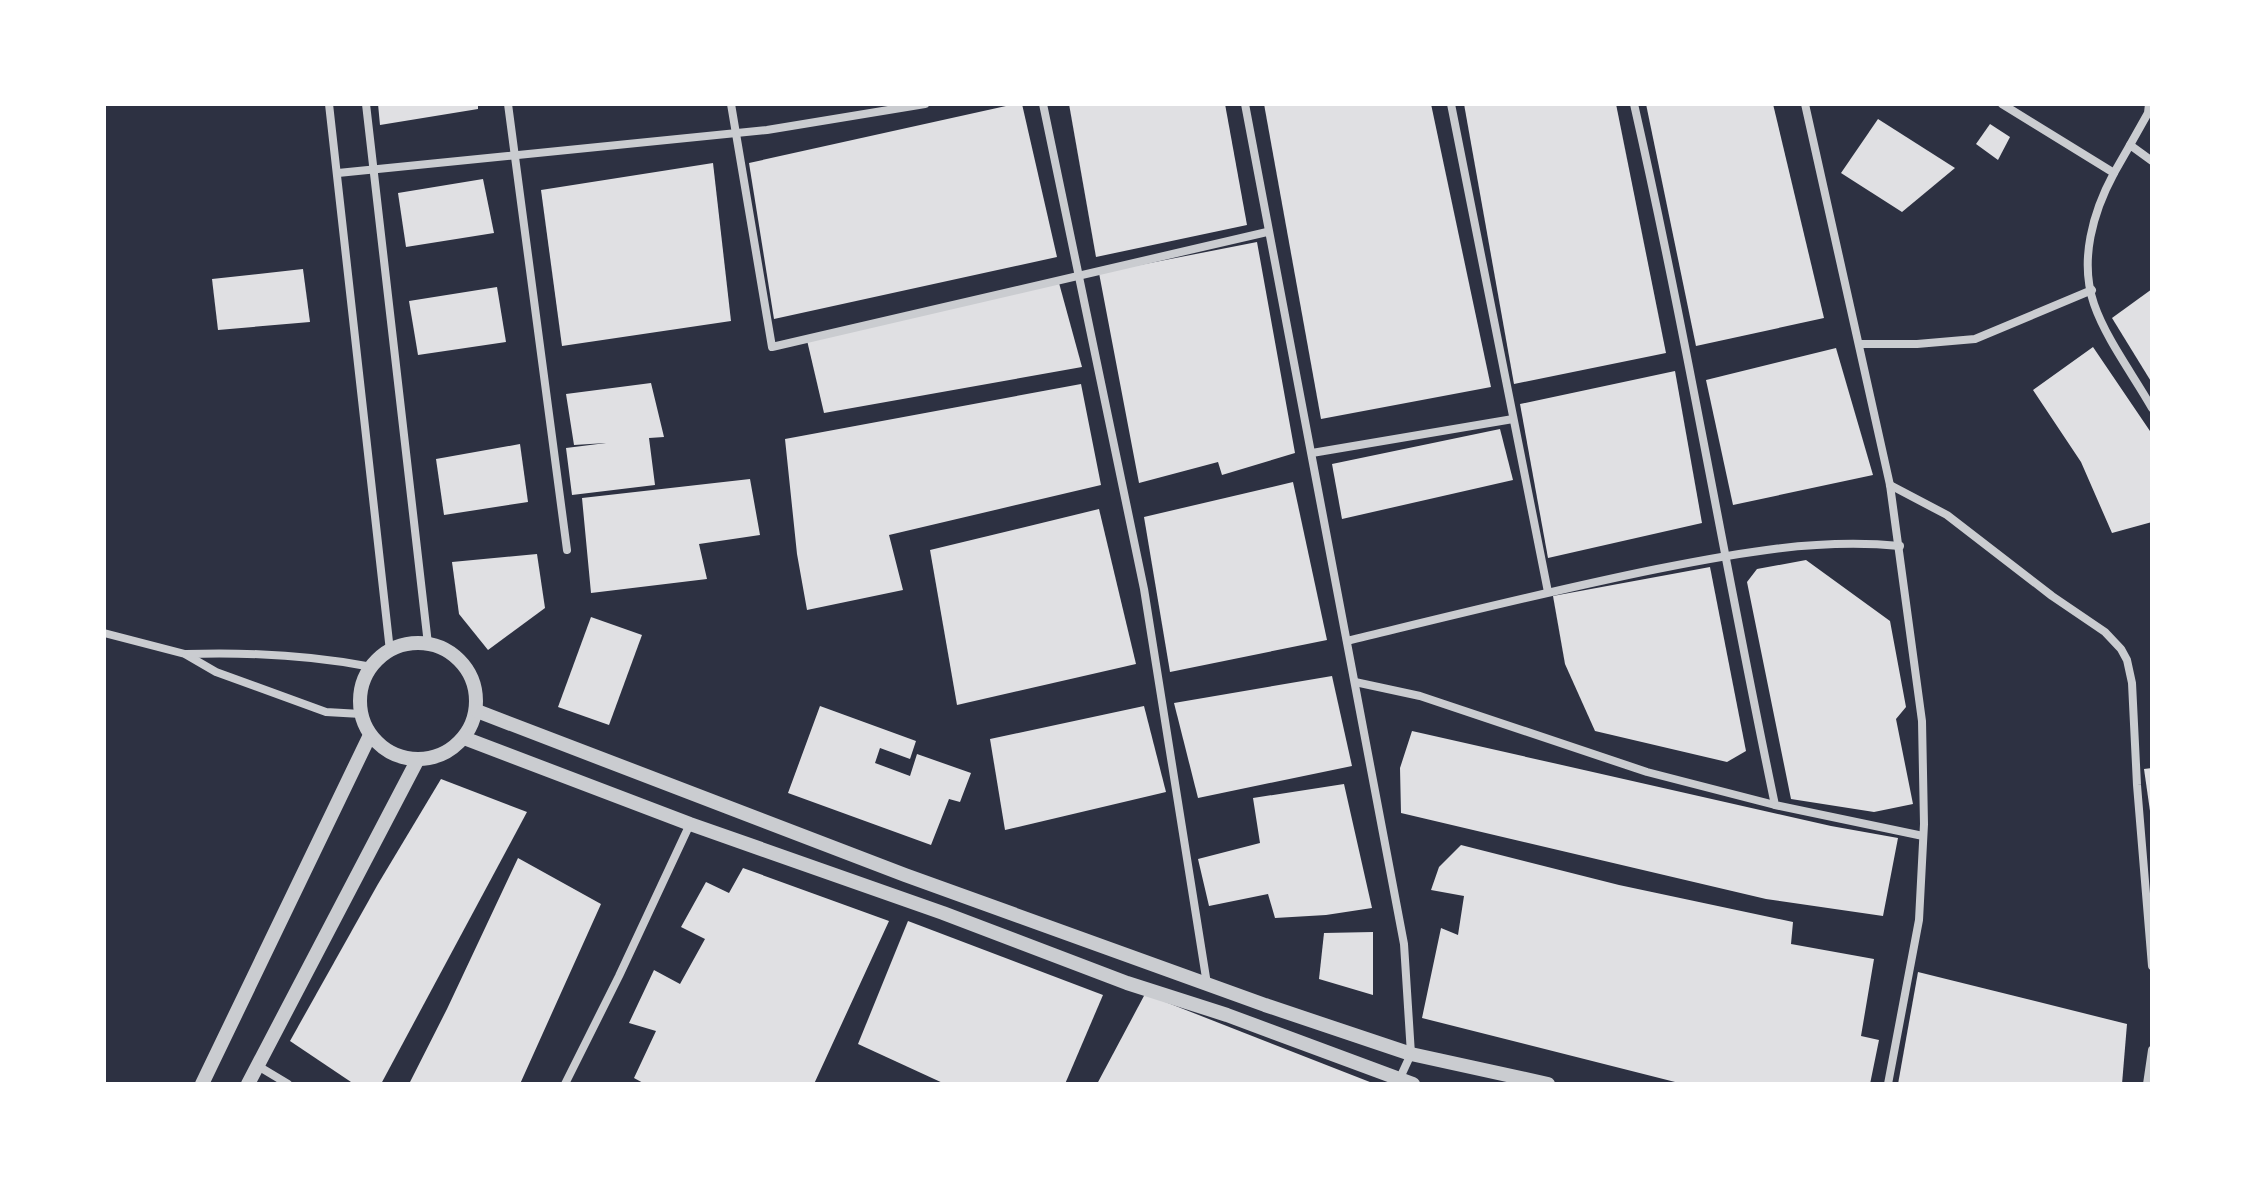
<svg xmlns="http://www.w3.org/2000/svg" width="2256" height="1188" font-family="'Alegreya Sans',sans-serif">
<rect width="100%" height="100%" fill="#2d3142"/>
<g fill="#e0e0e3">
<path d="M 378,104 L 478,104 L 478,109 L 380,125 Z"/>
<path d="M 1015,104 L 1022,104 L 1057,257 L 774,319 L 749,163 Z"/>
<path d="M 1069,104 L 1225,104 L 1247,225 L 1096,257 Z"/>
<path d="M 1264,104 L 1431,104 L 1491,387 L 1321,419 Z"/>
<path d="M 1464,104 L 1616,104 L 1666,353 L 1514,384 Z"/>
<path d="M 1646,104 L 1773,104 L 1824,318 L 1696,346 Z"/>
<path d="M 1878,119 L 1955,168 L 1902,212 L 1841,173 Z"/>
<path d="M 1990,124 L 2010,137 L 1998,160 L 1976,144 Z"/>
<path d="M 713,163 L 731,321 L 562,346 L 541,190 Z"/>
<path d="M 483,179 L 494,233 L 406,247 L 398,193 Z"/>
<path d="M 1257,242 L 1295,453 L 1222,475 L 1218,462 L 1139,483 L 1099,273 Z"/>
<path d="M 303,269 L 310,322 L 218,330 L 212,279 Z"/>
<path d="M 1059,283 L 1082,367 L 824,413 L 806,336 Z"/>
<path d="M 497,287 L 506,342 L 418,355 L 409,301 Z"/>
<path d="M 2152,289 L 2152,383 L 2112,318 Z"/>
<path d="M 2093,347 L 2152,434 L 2152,522 L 2112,533 L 2081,462 L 2033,390 Z"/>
<path d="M 1836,348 L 1873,475 L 1733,505 L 1706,380 Z"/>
<path d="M 1675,371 L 1702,523 L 1548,558 L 1520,404 Z"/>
<path d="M 651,383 L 664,437 L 649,438 L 655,485 L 572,495 L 566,448 L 606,443 L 574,445 L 566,394 Z"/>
<path d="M 1081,384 L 1101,485 L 889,535 L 903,590 L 807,610 L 797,554 L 785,439 Z"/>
<path d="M 1500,429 L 1513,480 L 1342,519 L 1332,464 Z"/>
<path d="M 520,444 L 528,502 L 444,515 L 436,459 Z"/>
<path d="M 750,479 L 760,535 L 699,544 L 707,579 L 591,593 L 582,498 Z"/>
<path d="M 1293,482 L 1327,640 L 1170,672 L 1144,517 Z"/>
<path d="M 1099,509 L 1136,664 L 957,705 L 930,550 Z"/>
<path d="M 537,554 L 545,608 L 488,650 L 459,614 L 452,562 Z"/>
<path d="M 1806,560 L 1890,621 L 1906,707 L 1896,719 L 1913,804 L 1874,812 L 1791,799 L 1747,582 L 1757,569 Z"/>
<path d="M 1710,567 L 1746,751 L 1727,762 L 1595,731 L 1565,664 L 1553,596 Z"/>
<path d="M 591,617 L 642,635 L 609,725 L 558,707 Z"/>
<path d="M 1332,676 L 1352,766 L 1198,798 L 1174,703 Z"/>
<path d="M 820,706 L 916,741 L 910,759 L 880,748 L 875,763 L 910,776 L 917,754 L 971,773 L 960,802 L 949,799 L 931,845 L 788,793 Z"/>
<path d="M 1144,706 L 1166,792 L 1005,830 L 990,739 Z"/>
<path d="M 1412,731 L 1831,826 L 1898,838 L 1883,916 L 1766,899 L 1401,813 L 1400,768 Z"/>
<path d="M 2152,768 L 2152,811 L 2150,811 L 2144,769 Z"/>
<path d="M 441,779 L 527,812 L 381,1084 L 354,1084 L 290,1041 L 378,884 Z"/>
<path d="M 1344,784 L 1372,908 L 1326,915 L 1275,918 L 1268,894 L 1209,906 L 1198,859 L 1260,843 L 1253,798 Z"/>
<path d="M 1461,845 L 1619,885 L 1793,922 L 1791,944 L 1874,959 L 1861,1036 L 1879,1040 L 1870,1084 L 1683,1084 L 1422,1018 L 1441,928 L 1458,935 L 1464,896 L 1431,890 L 1439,867 Z"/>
<path d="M 518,858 L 601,904 L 520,1084 L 409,1084 L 447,1009 Z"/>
<path d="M 743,868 L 889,921 L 814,1084 L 645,1084 L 634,1078 L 656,1031 L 629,1023 L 654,970 L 680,984 L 705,939 L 681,927 L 706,882 L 729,893 Z"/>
<path d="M 908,921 L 1103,995 L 1065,1084 L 945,1084 L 858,1044 Z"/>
<path d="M 1373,932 L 1373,995 L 1319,979 L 1324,933 Z"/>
<path d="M 1918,972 L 2127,1024 L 2122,1084 L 1898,1084 Z"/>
<path d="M 1145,994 L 1375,1084 L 1097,1084 Z"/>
</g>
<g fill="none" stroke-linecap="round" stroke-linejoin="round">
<g stroke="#caccd0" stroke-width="8">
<path d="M 329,104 L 390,651"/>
<path d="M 366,104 L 428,644"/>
<path d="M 508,104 L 567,550"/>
<path d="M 731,104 L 772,347 L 1267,232"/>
<path d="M 1043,104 L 1144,589 L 1207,984"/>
<path d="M 1245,104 L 1404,944 L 1411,1054 L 1399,1080"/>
<path d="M 1451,104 L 1548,592"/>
<path d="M 1634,104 C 1687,337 1726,572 1775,805 L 1923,836"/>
<path d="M 1805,104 L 1890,485 L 1922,721 L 1924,824 L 1919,920 L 1888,1084"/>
<path d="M 2002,104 L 2114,173 C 2093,212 2079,260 2094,304 C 2106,339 2134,376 2152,408"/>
<path d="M 2130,145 L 2148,113 L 2149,104"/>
<path d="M 338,173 L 767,130 L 925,104"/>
<path d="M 2114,173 L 2130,145 L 2152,161"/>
<path d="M 1859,344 L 1917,344 L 1975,339 L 2092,290"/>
<path d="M 1312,453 L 1513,419"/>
<path d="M 1890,485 L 1947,515 L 2052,596 L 2105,632 L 2121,649 L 2127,660 L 2132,683 L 2137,785 L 2152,966"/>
<path d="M 104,633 L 185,654 L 216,672 L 326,712 L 361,714"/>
<path d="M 1347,641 C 1450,616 1553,590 1657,569 C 1738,553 1817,538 1900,546"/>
<path d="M 186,654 C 250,652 310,655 372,667"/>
<path d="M 1355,682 L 1420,696 L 1647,772 L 1775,805"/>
<path d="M 258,1066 L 288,1084"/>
<path d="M 565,1084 L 619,976 L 690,824"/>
<path d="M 2147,1084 L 2152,1050"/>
</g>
<g stroke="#caccd0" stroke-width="14">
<circle cx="418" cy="701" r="58"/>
<path d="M 477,711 L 905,875 L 1265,1005 L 1411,1054 L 1548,1084"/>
<path d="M 464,738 L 690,824 L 943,913 L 1127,983 L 1227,1015 L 1413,1084"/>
<path d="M 202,1084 L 370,735"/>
<path d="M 248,1084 L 418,759"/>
</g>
</g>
<rect width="2256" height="1188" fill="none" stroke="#ffffff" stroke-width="212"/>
</svg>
